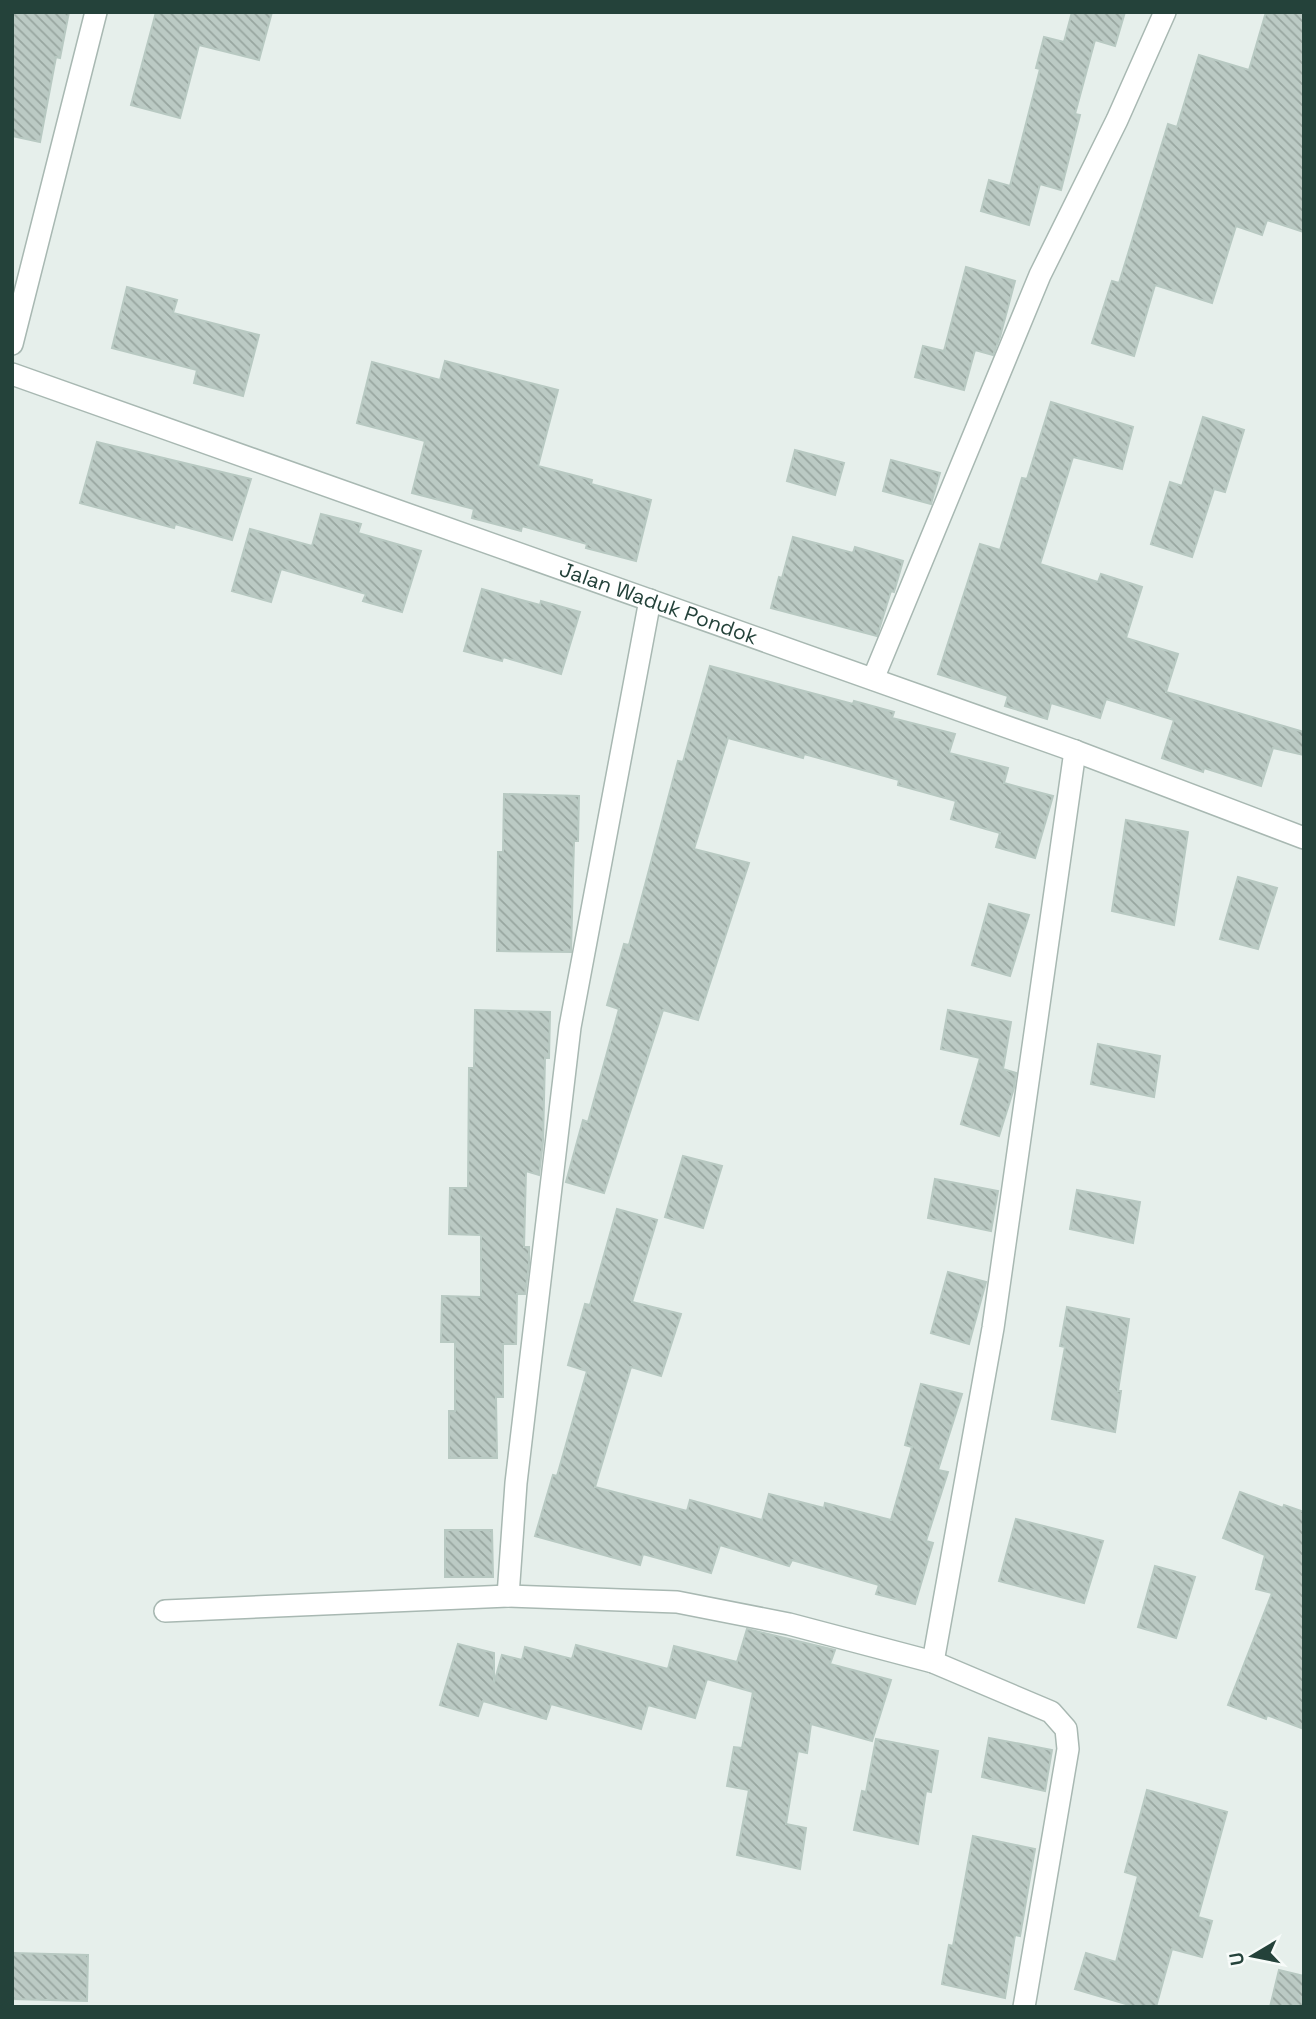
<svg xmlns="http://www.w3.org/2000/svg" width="1316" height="2019" font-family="'Space Grotesk',sans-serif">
<defs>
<pattern id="building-back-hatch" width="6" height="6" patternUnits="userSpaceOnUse" patternTransform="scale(1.75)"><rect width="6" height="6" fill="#bbcac4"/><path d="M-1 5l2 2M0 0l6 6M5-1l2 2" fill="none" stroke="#98a6a0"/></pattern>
</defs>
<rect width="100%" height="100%" fill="#e6efeb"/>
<g fill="url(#building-back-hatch)" stroke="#b8c9c2" stroke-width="2">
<path d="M 12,12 L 69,12 L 60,58 L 56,57 L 40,142 L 12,136 Z"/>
<path d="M 156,12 L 272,12 L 259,60 L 199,45 L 180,118 L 131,105 Z"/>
<path d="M 1072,12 L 1125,12 L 1115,46 L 1095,40 L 1075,114 L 1080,115 L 1061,190 L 1040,184 L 1029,225 L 981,211 L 989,180 L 1010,186 L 1040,69 L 1036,68 L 1044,37 L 1064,42 Z"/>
<path d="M 1266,12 L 1304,12 L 1304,232 L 1267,220 L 1262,235 L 1236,226 L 1212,303 L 1155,285 L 1134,356 L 1092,343 L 1112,281 L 1119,283 L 1168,124 L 1177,127 L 1199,55 L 1249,70 Z"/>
<path d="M 966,267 L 1015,281 L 1000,337 L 993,355 L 975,350 L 964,390 L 915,377 L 923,346 L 944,351 Z"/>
<path d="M 127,287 L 177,300 L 173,313 L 259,335 L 243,396 L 194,383 L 197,370 L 112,348 Z"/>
<path d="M 445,361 L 558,390 L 538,466 L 592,480 L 591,484 L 651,500 L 636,561 L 586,548 L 587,544 L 522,526 L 521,531 L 472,518 L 474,509 L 412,493 L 425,441 L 357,423 L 372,362 L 440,380 Z"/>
<path d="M 1051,402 L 1133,427 L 1122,469 L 1073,457 L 1040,564 L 1098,582 L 1101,574 L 1142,587 L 1126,638 L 1178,654 L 1166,692 L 1304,732 L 1304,755 L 1273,748 L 1261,786 L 1204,768 L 1203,772 L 1162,758 L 1174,720 L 1106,699 L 1100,718 L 1051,703 L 1047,719 L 1005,706 L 1008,696 L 938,674 L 980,544 L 1000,550 L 1022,478 L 1027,479 Z"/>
<path d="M 1203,417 L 1244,430 L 1225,492 L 1214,489 L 1192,557 L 1151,544 L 1170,482 L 1182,486 Z"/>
<path d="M 97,442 L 251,479 L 232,540 L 175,524 L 174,528 L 80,503 Z"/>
<path d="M 795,450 L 844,463 L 835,495 L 787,481 Z"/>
<path d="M 891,460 L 940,473 L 931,504 L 883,491 Z"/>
<path d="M 321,514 L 361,524 L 358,533 L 421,551 L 402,612 L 363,601 L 366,594 L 281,569 L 271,602 L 232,591 L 250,529 L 312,546 Z"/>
<path d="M 793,537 L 853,553 L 855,547 L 903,561 L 894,592 L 891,591 L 877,636 L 771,608 L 779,577 L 782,578 Z"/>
<path d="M 482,589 L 540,605 L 541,601 L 580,612 L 561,674 L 503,657 L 502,661 L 464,651 Z"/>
<path d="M 710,666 L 853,704 L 854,701 L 894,712 L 892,718 L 955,734 L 949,753 L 1008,768 L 1004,783 L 1053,796 L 1035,858 L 996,847 L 1000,833 L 951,819 L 956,801 L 898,785 L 899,780 L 804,754 L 803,758 L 728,738 L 694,849 L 749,863 L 698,1020 L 663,1010 L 604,1193 L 566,1182 L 583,1120 L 588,1122 L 619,1009 L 607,1005 L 624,944 L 629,945 L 678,761 L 683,762 Z"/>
<path d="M 504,794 L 579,796 L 578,841 L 574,841 L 571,952 L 497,951 L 498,852 L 503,852 Z"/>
<path d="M 1126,820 L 1188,832 L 1174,925 L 1112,911 Z"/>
<path d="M 1238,877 L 1277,888 L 1258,949 L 1220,939 Z"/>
<path d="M 989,904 L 1029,915 L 1010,976 L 972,965 Z"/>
<path d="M 475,1010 L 550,1012 L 549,1058 L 545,1058 L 543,1142 L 539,1175 L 526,1171 L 524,1247 L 529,1247 L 529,1264 L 525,1294 L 517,1294 L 516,1344 L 503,1344 L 503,1397 L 496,1397 L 497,1458 L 449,1458 L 449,1411 L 455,1411 L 455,1342 L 441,1342 L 442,1296 L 481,1297 L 481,1235 L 449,1234 L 450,1188 L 468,1188 L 469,1068 L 474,1068 Z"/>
<path d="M 948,1010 L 1011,1022 L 1003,1069 L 1016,1073 L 1014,1088 L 999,1136 L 961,1124 L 980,1058 L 941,1049 Z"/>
<path d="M 1098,1044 L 1160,1056 L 1154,1097 L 1091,1084 Z"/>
<path d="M 683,1156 L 722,1166 L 703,1228 L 665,1217 Z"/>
<path d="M 935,1179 L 998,1191 L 991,1231 L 928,1218 Z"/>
<path d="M 1077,1190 L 1140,1202 L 1133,1243 L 1070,1229 Z"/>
<path d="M 617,1209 L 657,1220 L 632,1302 L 681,1314 L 661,1376 L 631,1367 L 595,1487 L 687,1511 L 690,1500 L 762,1520 L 769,1494 L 824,1508 L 825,1503 L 891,1520 L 912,1447 L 905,1445 L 921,1384 L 962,1394 L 938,1470 L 948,1472 L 926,1541 L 933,1543 L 915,1604 L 876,1594 L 879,1585 L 792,1560 L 789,1566 L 720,1545 L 711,1573 L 643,1554 L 640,1565 L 535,1536 L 553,1475 L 557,1476 L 587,1371 L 568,1365 L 585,1304 L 590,1305 Z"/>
<path d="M 948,1272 L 986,1282 L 969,1344 L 931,1333 Z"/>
<path d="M 1067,1307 L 1129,1319 L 1118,1391 L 1121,1391 L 1115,1432 L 1052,1419 L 1065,1347 L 1060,1346 Z"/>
<path d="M 1240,1492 L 1283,1508 L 1284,1505 L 1304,1512 L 1304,1729 L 1267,1715 L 1266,1719 L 1228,1705 L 1272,1593 L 1256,1589 L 1265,1555 L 1223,1538 Z"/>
<path d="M 1016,1519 L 1103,1541 L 1084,1603 L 999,1581 Z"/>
<path d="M 445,1530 L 492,1530 L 493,1577 L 445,1577 Z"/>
<path d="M 1155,1566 L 1195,1577 L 1176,1638 L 1138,1627 Z"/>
<path d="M 747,1629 L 835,1650 L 830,1664 L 891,1680 L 872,1741 L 811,1724 L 807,1753 L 798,1751 L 786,1824 L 806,1828 L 800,1869 L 737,1855 L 749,1790 L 727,1786 L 734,1747 L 742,1748 L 753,1692 L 707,1679 L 695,1718 L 648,1705 L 641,1729 L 551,1704 L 546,1719 L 483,1701 L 478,1716 L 440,1705 L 458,1644 L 494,1653 L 494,1683 L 502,1655 L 522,1660 L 525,1647 L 572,1659 L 576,1645 L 668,1669 L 674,1646 L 737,1662 Z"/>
<path d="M 989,1738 L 1052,1750 L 1045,1791 L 982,1777 Z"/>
<path d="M 876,1739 L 938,1751 L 931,1792 L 926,1791 L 918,1844 L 854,1830 L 862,1791 L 866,1792 Z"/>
<path d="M 1147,1790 L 1227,1812 L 1198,1917 L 1212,1921 L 1202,1957 L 1172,1949 L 1156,2007 L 1136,2007 L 1075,1989 L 1086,1953 L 1116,1962 L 1138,1876 L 1125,1872 Z"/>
<path d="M 973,1836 L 1035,1849 L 1020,1936 L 1015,1935 L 1005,1998 L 942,1984 L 949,1945 L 953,1946 Z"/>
<path d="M 13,1953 L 88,1955 L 87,2001 L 12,1999 Z"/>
<path d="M 1279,1970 L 1304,1976 L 1304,2007 L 1270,2007 Z"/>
</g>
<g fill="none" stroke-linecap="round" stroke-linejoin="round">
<defs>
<g id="minor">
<path d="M 12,344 L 96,12"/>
<path d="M 873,679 L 1040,275 L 1117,120 L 1165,12"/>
<path d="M 508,1596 L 516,1483 L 570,1027 L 650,600"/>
<path d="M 165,1611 L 508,1596 L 677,1602 L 789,1624 L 933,1662 L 1051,1712 L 1066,1729 L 1068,1749 L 1024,2007"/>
<path d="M 933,1662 L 993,1328 L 1075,751"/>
</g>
<g id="tertiary">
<path id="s1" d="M 12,374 L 1075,751 L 1304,838"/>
</g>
</defs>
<use href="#minor" stroke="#a8b8b2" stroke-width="24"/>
<use href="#tertiary" stroke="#a8b8b2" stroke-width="24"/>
<use href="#minor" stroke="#fff" stroke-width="21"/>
<use href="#tertiary" stroke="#fff" stroke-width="21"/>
</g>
<g text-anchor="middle" stroke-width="6" stroke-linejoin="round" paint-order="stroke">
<g font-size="21" fill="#24423a" stroke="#f7fbf9">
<text dy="7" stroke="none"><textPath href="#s1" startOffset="686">Jalan Waduk Pondok</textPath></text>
</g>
</g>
<rect width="1316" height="2019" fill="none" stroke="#24423a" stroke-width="28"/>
<g transform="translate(1253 1956) rotate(260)" stroke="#f7fbf9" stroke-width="5" paint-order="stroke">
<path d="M0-5L12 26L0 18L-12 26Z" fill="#24423a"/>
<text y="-10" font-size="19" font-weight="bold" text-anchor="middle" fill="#24423a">U</text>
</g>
</svg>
